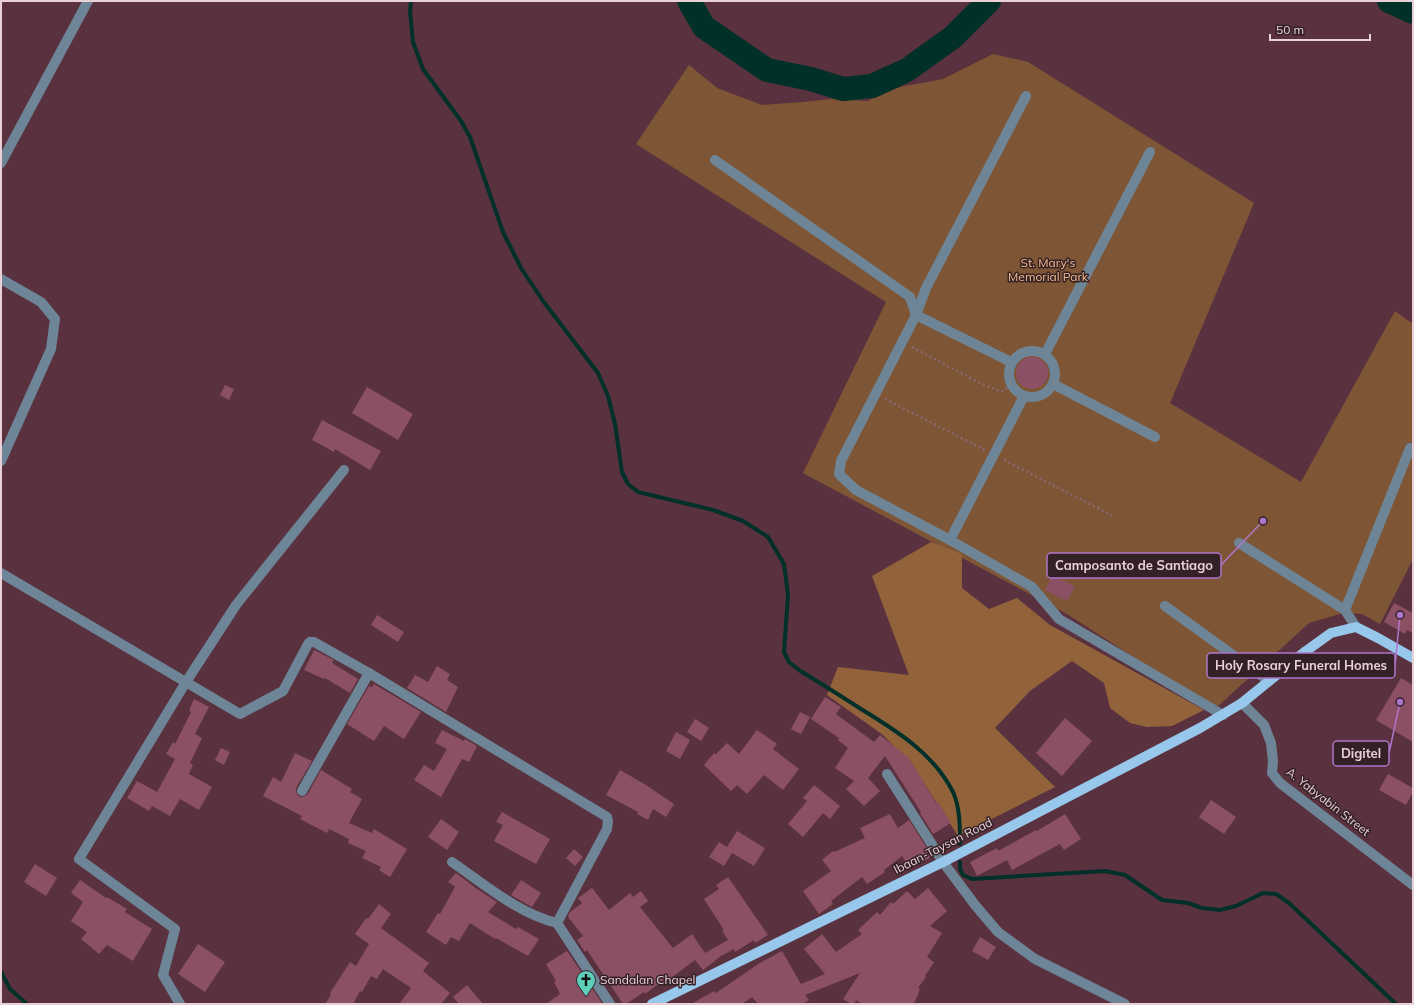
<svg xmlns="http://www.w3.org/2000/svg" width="1414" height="1005" viewBox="0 0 1414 1005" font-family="Mulish,sans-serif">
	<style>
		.green { fill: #7f5635 }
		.forest { fill: #92623a }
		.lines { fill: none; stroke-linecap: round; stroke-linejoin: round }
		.stream { stroke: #013029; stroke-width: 4 }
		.river { stroke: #013029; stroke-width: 24 }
		.building { fill: #8b5063 }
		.path { stroke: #8a6772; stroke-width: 2.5; stroke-dasharray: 2 3; stroke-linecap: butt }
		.minor { stroke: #6d8596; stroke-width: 10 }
		.major { stroke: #97c7ea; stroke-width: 10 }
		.labels { text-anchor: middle; stroke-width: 3; stroke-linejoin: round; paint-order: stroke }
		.park-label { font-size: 12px; fill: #f7bd8e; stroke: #332126 }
		.street-label { font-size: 12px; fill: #ead0d7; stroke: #332126 }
		.poi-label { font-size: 12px; fill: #ead0d7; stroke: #332126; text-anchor: start }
		.leader { fill: none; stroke: #ad76ca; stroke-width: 1.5 }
		.callout-dot { fill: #ad76ca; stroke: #332126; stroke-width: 1.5 }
		.callout { fill: #332126; stroke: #ad76ca; stroke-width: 1.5 }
		.callout-label { font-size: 13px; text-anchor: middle; font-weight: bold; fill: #ead0d7 }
	</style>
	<rect width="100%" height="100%" fill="#5a323f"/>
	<path class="green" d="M 993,54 L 1028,62 L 1254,203 L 1170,403 L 1301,482 L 1395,311 L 1413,324 L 1413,559 L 1380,624 L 1362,614 L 1343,613 L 1309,623 L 1216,708 L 1138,660 L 1067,614 L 803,473 L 886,302 L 636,144 L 689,65 L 717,88 L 762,105 L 803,102 L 832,99 L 867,101 L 900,87 L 943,79 Z"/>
	<path class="forest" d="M 931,542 L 962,554 L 962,588 L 989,609 L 1017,598 L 1050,625 L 1204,710 L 1172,726 L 1147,727 L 1130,723 L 1110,708 L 1104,683 L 1072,661 L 1030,691 L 995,728 L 1055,787 L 958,836 L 913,766 L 883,735 L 827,695 L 838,667 L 909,675 L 872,576 Z"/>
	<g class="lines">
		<g class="stream">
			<path d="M 411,1 L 410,11 L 413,42 L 423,69 L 461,121 L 470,137 L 503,232 L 521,268 L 543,301 L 598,373 L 608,396 L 615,424 L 622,472 L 628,484 L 638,492 L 713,510 L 743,521 L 768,537 L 784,564 L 788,595 L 784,652 L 789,662 L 799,670 C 820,683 841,696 861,709 C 897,731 934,754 953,792 C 960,807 960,827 960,844"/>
			<path d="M 960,862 L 960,869 L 963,875 L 972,879 L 1105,871 L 1125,875 L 1162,900 L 1188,903 L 1202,908 L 1220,910 L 1236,906 L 1263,893 L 1276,894 L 1289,903 L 1396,1004"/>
			<path d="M 1,972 L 10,989 L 27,1004"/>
		</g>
		<g class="river">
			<path d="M 689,1 L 704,27 L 767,70 L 811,79 L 843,89 L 872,86 L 907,70 L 953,37 L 989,1"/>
			<path d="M 1389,1 L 1413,12"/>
		</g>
	</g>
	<g class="building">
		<circle cx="1032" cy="373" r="16"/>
		<path d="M 225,385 L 234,389 L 229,400 L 220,395 Z"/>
		<path d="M 367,387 L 413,414 L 398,440 L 352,413 Z"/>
		<path d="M 322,420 L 381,451 L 370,470 L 335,449 L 334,452 L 312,440 Z"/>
		<path d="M 1052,575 L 1075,586 L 1067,601 L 1045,590 Z"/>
		<path d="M 1394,603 L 1413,613 L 1413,633 L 1407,630 L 1405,634 L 1384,622 Z"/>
		<path d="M 377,615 L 404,632 L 398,642 L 371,625 Z"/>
		<path d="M 314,650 L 334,660 L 332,663 L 358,679 L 350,693 L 325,678 L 324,679 L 304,670 Z"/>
		<path d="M 437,666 L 450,674 L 447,680 L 458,687 L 446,712 L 407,688 L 415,675 L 428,682 Z"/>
		<path d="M 1401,678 L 1413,685 L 1413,742 L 1376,720 Z"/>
		<path d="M 374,684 L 421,712 L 404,739 L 384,726 L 374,741 L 347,724 L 369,686 L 372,687 Z"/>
		<path d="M 825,697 L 841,707 L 836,714 L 874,742 L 880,735 L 909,758 L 936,803 L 938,802 L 951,823 L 933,834 L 920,813 L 921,812 L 885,756 L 868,778 L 880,791 L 864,806 L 846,789 L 854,781 L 835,768 L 848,748 L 838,740 L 839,738 L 811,719 Z"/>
		<path d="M 194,699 L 209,707 L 195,734 L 202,738 L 190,763 L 193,765 L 189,774 L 212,787 L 199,810 L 180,799 L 170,816 L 152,806 L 149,811 L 127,798 L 137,781 L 157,792 L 175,759 L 166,754 L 173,742 L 175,744 L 191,712 L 189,710 Z"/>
		<path d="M 800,712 L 810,717 L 801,734 L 791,729 Z"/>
		<path d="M 1065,718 L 1092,741 L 1062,776 L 1036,753 Z"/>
		<path d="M 695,719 L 709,728 L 701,741 L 687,732 Z"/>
		<path d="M 442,730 L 464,741 L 465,739 L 477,746 L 469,762 L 462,759 L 441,797 L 414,780 L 424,765 L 434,771 L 447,749 L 435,743 Z"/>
		<path d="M 757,730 L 777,744 L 773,749 L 799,769 L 783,790 L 764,775 L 747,794 L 737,785 L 731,791 L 704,765 L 714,753 L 716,754 L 727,743 L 739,754 Z"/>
		<path d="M 676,732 L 690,740 L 680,759 L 666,751 Z"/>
		<path d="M 221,748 L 230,752 L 224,765 L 215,760 Z"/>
		<path d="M 295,753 L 312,761 L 296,788 L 296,791 L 298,796 L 302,797 L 307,795 L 321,770 L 352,789 L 350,792 L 362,799 L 349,823 L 372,833 L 374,829 L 407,849 L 390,877 L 379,870 L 381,867 L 362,858 L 366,851 L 348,843 L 349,839 L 329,829 L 327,833 L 300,819 L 302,816 L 263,796 L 273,777 L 281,782 Z"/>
		<path d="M 620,770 L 646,785 L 674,804 L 666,817 L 653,809 L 648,820 L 637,814 L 638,812 L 606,795 Z"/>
		<path d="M 1388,774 L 1413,788 L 1413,792 L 1406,805 L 1379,790 Z"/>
		<path d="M 814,785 L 840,806 L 830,819 L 823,813 L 803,837 L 788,824 L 807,801 L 803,798 Z"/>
		<path d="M 1211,800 L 1236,817 L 1224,834 L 1199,817 Z"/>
		<path d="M 502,812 L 550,839 L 536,864 L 494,841 L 503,825 L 496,822 Z"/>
		<path d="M 890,814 L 898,828 L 909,820 L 932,856 L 922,863 L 919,858 L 908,865 L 902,856 L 884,870 L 885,872 L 867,884 L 862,877 L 831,901 L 833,904 L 819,914 L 803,891 L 831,871 L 822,860 L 833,851 L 834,852 L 865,838 L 860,828 Z"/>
		<path d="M 1065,814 L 1081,839 L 1064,850 L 1060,844 L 1012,870 L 1007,860 L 977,876 L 970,862 L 997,848 L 998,851 L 1036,830 L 1037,831 Z"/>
		<path d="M 441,819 L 459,832 L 447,850 L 428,837 Z"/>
		<path d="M 737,831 L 765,848 L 754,866 L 732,853 L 724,866 L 709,857 L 719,842 L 727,847 Z"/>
		<path d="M 574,849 L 583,857 L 575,866 L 566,858 Z"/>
		<path d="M 35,864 L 57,878 L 46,896 L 24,882 Z"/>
		<path d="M 456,873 L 477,889 L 497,902 L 488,912 L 516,929 L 518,927 L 539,939 L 528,956 L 496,938 L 495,939 L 470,923 L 459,941 L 451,937 L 446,945 L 426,932 L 438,913 L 440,914 L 455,887 L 448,882 Z"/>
		<path d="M 728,877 L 768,935 L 755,943 L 754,940 L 735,952 L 734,949 L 721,956 L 703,970 L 695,960 L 667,981 L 665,979 L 645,994 L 644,992 L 626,1004 L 623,1004 L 587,950 L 585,952 L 577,940 L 583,936 L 568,917 L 569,913 L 582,903 L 578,898 L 592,888 L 609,910 L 630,893 L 633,897 L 641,891 L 648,901 L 640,907 L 673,948 L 692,934 L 705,953 L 728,940 L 722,931 L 724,930 L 704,899 L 719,889 L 716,885 Z"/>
		<path d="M 80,880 L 106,898 L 107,897 L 127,909 L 125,912 L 152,929 L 133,961 L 107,945 L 99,954 L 81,939 L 87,932 L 71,921 L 83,902 L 71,893 Z"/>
		<path d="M 521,880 L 541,893 L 532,907 L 511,895 Z"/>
		<path d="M 928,888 L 947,911 L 930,926 L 942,933 L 927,957 L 934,962 L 925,976 L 926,977 L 918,988 L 920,989 L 914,1004 L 862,1004 L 856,1000 L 854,1004 L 851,1004 L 843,999 L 860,973 L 805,995 L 809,1000 L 803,1004 L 758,1004 L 752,997 L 742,1004 L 691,1004 L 714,991 L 716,993 L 758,964 L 782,951 L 801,984 L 825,974 L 804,949 L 822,934 L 836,952 L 862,934 L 858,930 L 877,912 L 880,915 L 891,902 L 893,904 L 907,891 L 915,899 Z"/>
		<path d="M 379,904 L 391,914 L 381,928 L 429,963 L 423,971 L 450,993 L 441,1004 L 399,1004 L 411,988 L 383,969 L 377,979 L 371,976 L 362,992 L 360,991 L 353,1004 L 325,1004 L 331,995 L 330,993 L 350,962 L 356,966 L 369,944 L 355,934 L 366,918 L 368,919 Z"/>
		<path d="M 980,937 L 996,947 L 988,960 L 972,951 Z"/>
		<path d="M 198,944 L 225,962 L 205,992 L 178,974 Z"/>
		<path d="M 567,951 L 600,1000 L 602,1004 L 546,1004 L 560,994 L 554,982 L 556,981 L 546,964 Z"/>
		<path d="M 467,985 L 483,1004 L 459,1004 L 453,997 Z"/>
	</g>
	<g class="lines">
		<g class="path">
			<path d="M 912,347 L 974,380 L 1001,392 L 1011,385"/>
			<path d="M 885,399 L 985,450"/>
			<path d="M 1004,460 L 1115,517"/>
		</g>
		<g class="minor">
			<path d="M 1026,96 L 926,288 L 916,315 L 841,461 L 839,474 L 856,490 L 950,540 L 1032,587 L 1059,619 L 1223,715"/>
			<path d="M 715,160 L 910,297 L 916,315 L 1011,362"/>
			<path d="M 1,163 L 88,1"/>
			<path d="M 1,279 L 41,302 L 55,319 L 51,349 L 1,461"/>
			<circle cx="1032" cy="374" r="23"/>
			<path d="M 1045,354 L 1150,152"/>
			<path d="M 1053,384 L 1155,437"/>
			<path d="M 950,540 L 1024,396"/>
			<path d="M 1239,543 L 1345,610"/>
			<path d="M 1,573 L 240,714 L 283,691 L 308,644 L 310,642 L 314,642 L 369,673 L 607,817 L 608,821 L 607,829 L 557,923 L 610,1004"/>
			<path d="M 1165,606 L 1269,681"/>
			<path d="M 1356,627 L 1345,610 L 1410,448"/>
			<path d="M 1242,703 L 1264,725 L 1271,743 L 1273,761 L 1272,773 L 1280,783 L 1413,885"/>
			<path d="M 887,774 L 943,862 L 975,905 L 998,932 L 1035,959 L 1125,1004"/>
			<path d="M 302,791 L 369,673"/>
			<path d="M 452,862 C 484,884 519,914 557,923"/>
			<path d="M 180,1004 L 163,975 L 175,929 L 79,859 L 186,682 L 236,605 L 344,470"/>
		</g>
		<path class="major" d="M 652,1004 L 943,862 L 1200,728 L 1242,703 L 1306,651 L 1331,633 L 1356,627 L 1378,638 L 1413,658"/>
	</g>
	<defs>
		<g id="church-pin" transform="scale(1)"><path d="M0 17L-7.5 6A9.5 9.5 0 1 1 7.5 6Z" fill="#5cceba" stroke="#332126"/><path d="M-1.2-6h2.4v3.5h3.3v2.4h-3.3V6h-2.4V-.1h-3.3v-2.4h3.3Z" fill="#111"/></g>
	</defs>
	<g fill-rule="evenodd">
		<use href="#church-pin" x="586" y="980"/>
	</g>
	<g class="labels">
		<g class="park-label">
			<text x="1048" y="267">St. Mary's<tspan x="1048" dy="14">Memorial Park</tspan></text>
		</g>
		<g class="street-label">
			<text transform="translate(1328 802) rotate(38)" y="4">A. Yabyabin Street</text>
			<text transform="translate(943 846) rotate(-27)" y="4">Ibaan-Taysan Road</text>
		</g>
		<g class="poi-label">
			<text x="600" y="984">Sandalan Chapel</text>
		</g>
	</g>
	<path class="leader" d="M1263 521L1221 565M1400 615L1395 666M1400 702L1389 753"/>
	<g class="callout-dot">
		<circle cx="1263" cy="521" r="4"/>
		<circle cx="1400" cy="615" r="4"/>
		<circle cx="1400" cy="702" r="4"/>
	</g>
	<g class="callout">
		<rect x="1047" y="553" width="174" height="25" rx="4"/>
		<rect x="1207" y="653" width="188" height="25" rx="4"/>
		<rect x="1333" y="741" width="56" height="25" rx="4"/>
	</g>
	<g class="callout-label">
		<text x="1134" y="570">Camposanto de Santiago</text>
		<text x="1301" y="670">Holy Rosary Funeral Homes</text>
		<text x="1361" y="758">Digitel</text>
	</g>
	<rect width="1414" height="1005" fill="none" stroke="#ead0d7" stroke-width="4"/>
	<path d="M1270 34v6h100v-6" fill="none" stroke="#ead0d7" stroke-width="2"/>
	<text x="1276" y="34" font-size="12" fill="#ead0d7" stroke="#332126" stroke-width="3" paint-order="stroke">50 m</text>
</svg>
